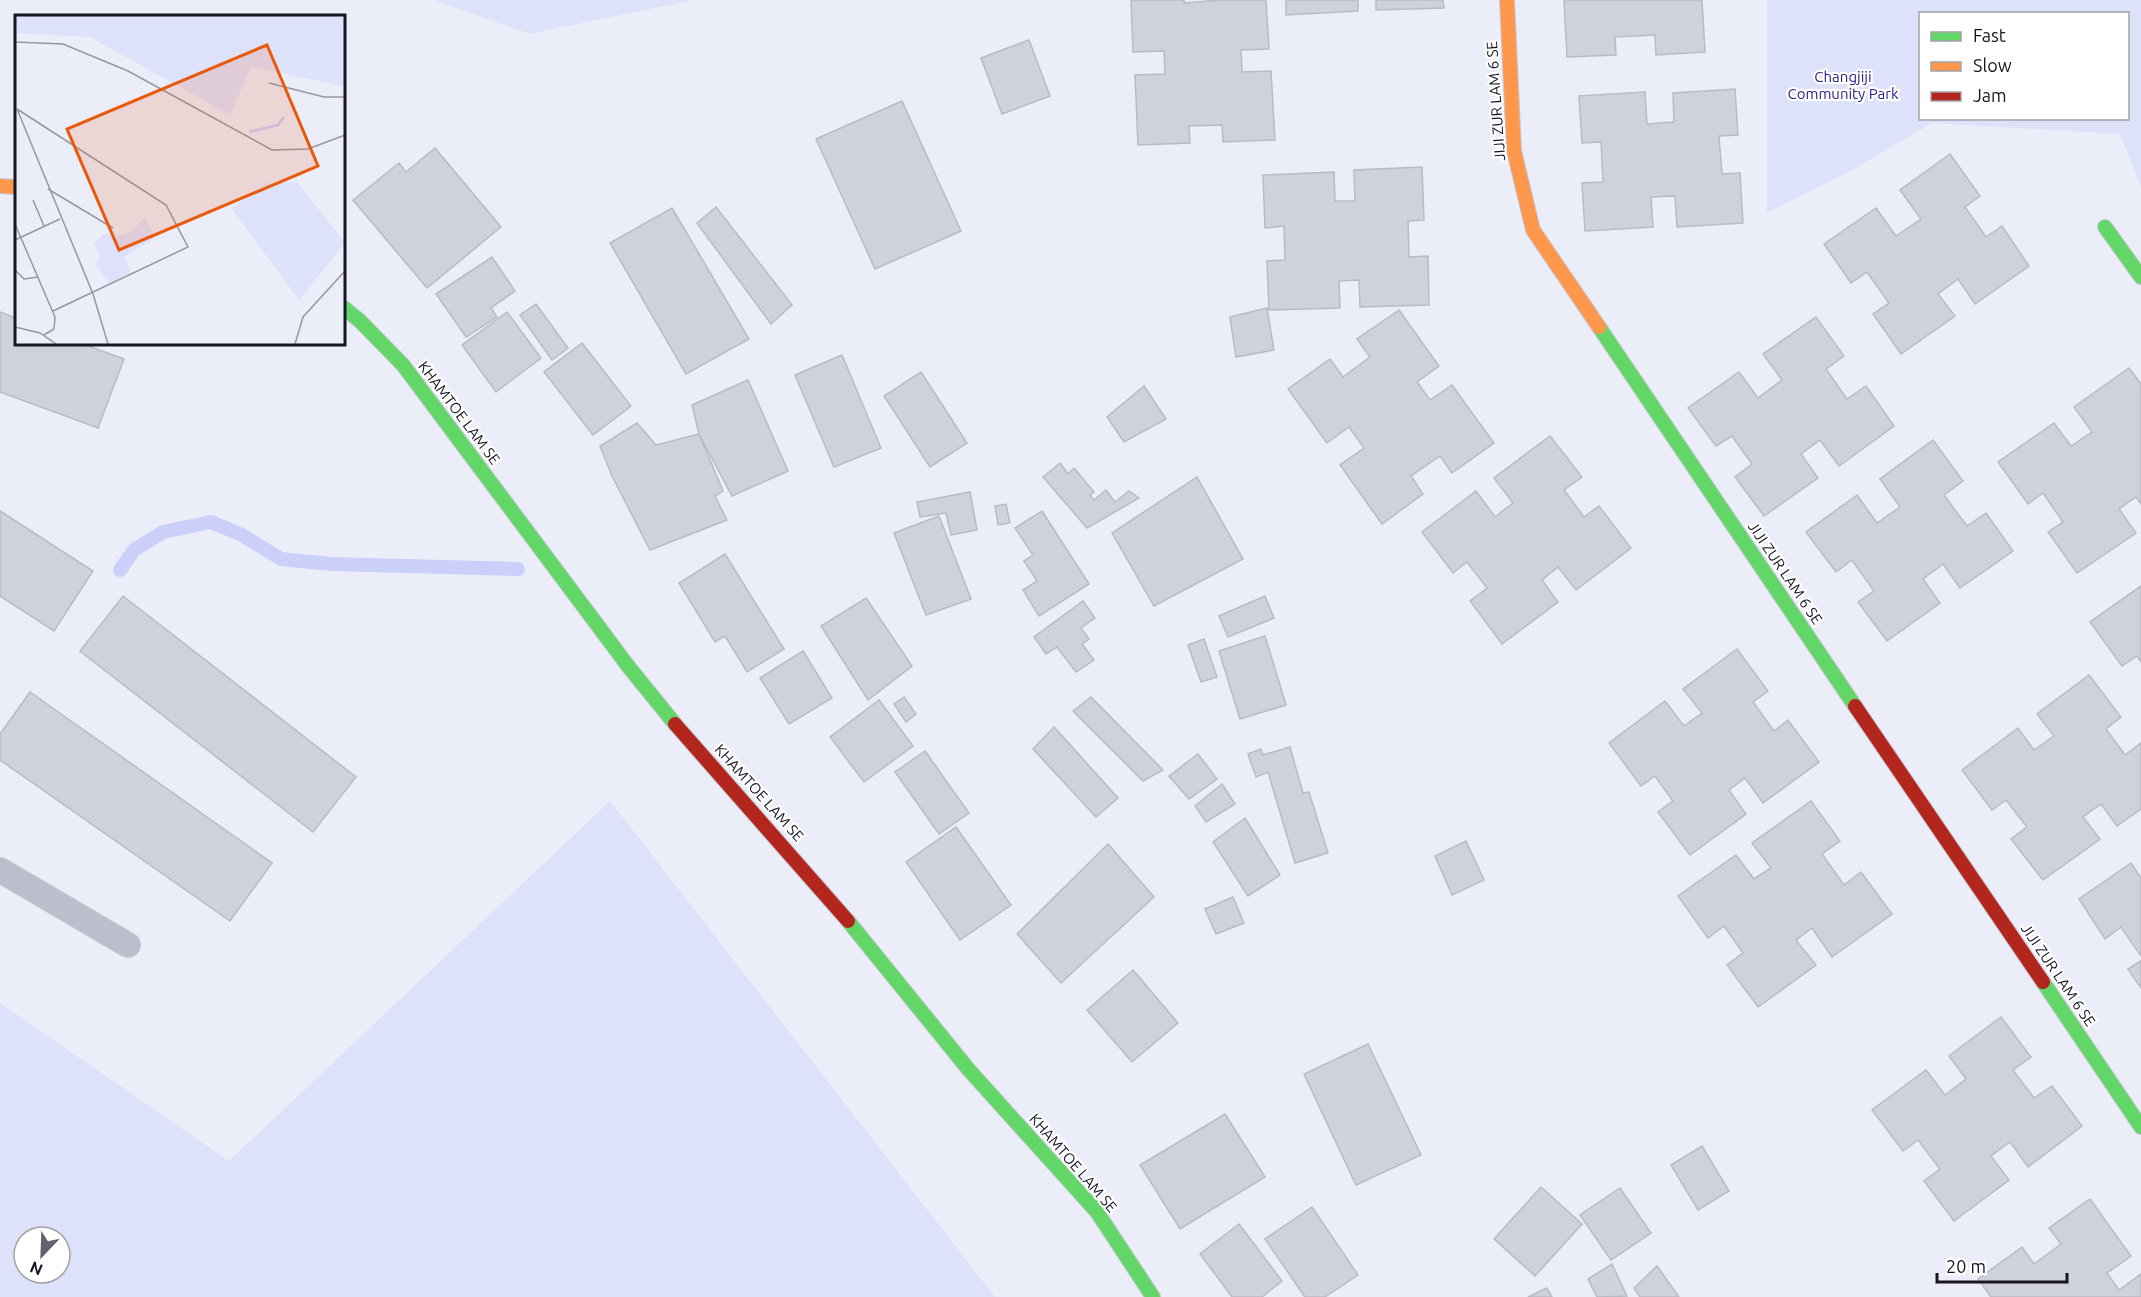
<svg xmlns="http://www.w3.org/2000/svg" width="2141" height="1297" viewBox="0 0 2141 1297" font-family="Ubuntu,sans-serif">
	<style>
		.green { fill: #dde1fa; fill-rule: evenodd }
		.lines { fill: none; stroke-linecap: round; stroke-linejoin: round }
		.stream { stroke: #cbd0fa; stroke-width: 14 }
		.building { fill: #d0d2db; stroke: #b9bbc4; stroke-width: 1.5 }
		.lane-casing { stroke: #c5c7d0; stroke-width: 26 }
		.fast-casing { stroke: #c5c7d0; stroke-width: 16 }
		.slow-casing { stroke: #c5c7d0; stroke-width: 16 }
		.jam-casing { stroke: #c5c7d0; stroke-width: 16 }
		.lane { stroke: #bdbecc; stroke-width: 24 }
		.fast { stroke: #63d668; stroke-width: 14 }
		.slow { stroke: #ff974d; stroke-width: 14 }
		.jam { stroke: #b3261e; stroke-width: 14 }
		.labels { text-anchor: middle; stroke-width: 4.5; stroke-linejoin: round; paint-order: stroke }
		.park-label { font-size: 15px; fill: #2c2185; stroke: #fff }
		.street-label { font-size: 15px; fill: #161720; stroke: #fff }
		.inset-river { fill: none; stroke: #cbd0fa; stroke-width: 3 }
		.inset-road { fill: none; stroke: #9697a2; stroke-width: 1.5 }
		.view { fill: #e8590c; fill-opacity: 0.15; stroke: #e8590c; stroke-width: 3 }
		.inset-edge { fill: none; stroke: #161720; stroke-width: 3 }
	</style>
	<rect width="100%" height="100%" fill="#ebedf8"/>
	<g class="green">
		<path d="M 434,0 L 692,0 L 530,34 Z"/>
		<path d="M 1767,0 L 2141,0 L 2141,187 L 2120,134 L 1932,123 L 1847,173 L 1767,213 ZM 1920,14 L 2128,14 L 2128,118 L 1920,118 Z"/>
		<path d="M 610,801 L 995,1297 L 0,1297 L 0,1003 L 229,1161 ZM 24,1237 L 60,1237 L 60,1273 L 24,1273 Z"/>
	</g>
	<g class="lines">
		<path class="stream" d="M 120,570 L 134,550 L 163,532 L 211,522 L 242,535 L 281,559 L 331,564 L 518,569"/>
	</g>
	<g class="building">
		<path d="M 1131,0 L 1184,0 L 1184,3 L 1220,0 L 1266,0 L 1269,49 L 1241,50 L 1242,72 L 1271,71 L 1275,140 L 1223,142 L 1222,125 L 1189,126 L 1190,143 L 1138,145 L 1135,75 L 1165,74 L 1164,51 L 1133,52 Z"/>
		<path d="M 1286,0 L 1358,0 L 1358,11 L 1286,15 Z"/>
		<path d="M 1376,0 L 1443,0 L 1444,8 L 1376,10 Z"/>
		<path d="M 1564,0 L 1702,0 L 1705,52 L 1656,55 L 1655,35 L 1615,37 L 1616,55 L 1567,57 Z"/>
		<path d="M 1029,40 L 1050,96 L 1002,114 L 981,58 Z"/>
		<path d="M 1735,89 L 1738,135 L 1719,136 L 1722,174 L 1740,173 L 1743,223 L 1677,227 L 1675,196 L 1651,197 L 1653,227 L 1585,231 L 1582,183 L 1603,182 L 1601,142 L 1582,143 L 1579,96 L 1645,92 L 1647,124 L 1674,122 L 1673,93 Z"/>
		<path d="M 902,101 L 961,231 L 875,269 L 816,139 Z"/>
		<path d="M 435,148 L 501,227 L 427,288 L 353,200 L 399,163 L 406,172 Z"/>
		<path d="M 1950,154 L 1980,196 L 1965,207 L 1986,237 L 2002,226 L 2029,266 L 1975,304 L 1958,279 L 1938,294 L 1955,316 L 1901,354 L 1873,314 L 1889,303 L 1867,272 L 1851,283 L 1824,244 L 1876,208 L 1896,236 L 1921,219 L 1900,190 Z"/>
		<path d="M 1422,167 L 1424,220 L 1408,221 L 1409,257 L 1428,256 L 1429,305 L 1360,307 L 1359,280 L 1339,281 L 1340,308 L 1269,310 L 1267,261 L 1285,260 L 1284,226 L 1265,228 L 1263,175 L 1334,172 L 1335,201 L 1355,201 L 1354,170 Z"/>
		<path d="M 716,207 L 792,305 L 771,324 L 697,223 Z"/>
		<path d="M 672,208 L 749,339 L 686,374 L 610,243 Z"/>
		<path d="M 492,257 L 515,291 L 491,308 L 497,317 L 466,337 L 436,294 Z"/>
		<path d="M 536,304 L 568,348 L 552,360 L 520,315 Z"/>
		<path d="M 1267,308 L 1274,350 L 1236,357 L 1230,317 Z"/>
		<path d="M 1399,310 L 1439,366 L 1417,382 L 1430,400 L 1452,385 L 1494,443 L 1452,473 L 1440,456 L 1411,476 L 1423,494 L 1382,524 L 1340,465 L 1364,448 L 1349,427 L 1327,443 L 1288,389 L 1330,359 L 1343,377 L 1370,357 L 1357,339 Z"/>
		<path d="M 0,312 L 16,318 L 16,344 L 83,344 L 124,359 L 98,428 L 0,392 Z"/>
		<path d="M 507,312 L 541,358 L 496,392 L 462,345 Z"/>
		<path d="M 1816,317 L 1844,356 L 1826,369 L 1847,399 L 1866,386 L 1894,426 L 1839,466 L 1820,440 L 1801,454 L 1818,478 L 1764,516 L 1735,477 L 1752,464 L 1732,436 L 1716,446 L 1688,408 L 1739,372 L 1758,398 L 1782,380 L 1763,354 Z"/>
		<path d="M 582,343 L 631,406 L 593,435 L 544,372 Z"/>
		<path d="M 842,355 L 881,448 L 834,467 L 795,375 Z"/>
		<path d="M 2129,368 L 2141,384 L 2141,504 L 2136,497 L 2119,509 L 2136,533 L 2077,573 L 2048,532 L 2063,522 L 2043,493 L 2028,504 L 1998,462 L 2054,423 L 2071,446 L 2092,432 L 2074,407 Z"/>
		<path d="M 921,372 L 967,443 L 930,467 L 884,396 Z"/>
		<path d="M 748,380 L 788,471 L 732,496 L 699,434 L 692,405 Z"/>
		<path d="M 1144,386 L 1166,419 L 1124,442 L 1107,417 Z"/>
		<path d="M 637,423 L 656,445 L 699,434 L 723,491 L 715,496 L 727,520 L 650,550 L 612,476 L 600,446 Z"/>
		<path d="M 1550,436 L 1582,477 L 1564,490 L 1584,517 L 1599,506 L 1631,548 L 1576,590 L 1558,567 L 1542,580 L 1558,602 L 1502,644 L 1470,601 L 1487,588 L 1467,562 L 1453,573 L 1422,532 L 1476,491 L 1495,517 L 1513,503 L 1494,478 Z"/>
		<path d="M 1933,440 L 1963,481 L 1944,495 L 1967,526 L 1986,513 L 2013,551 L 1960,588 L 1943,564 L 1923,579 L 1940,603 L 1887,641 L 1858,602 L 1874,591 L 1852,560 L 1836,572 L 1806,532 L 1857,495 L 1877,523 L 1900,507 L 1880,479 Z"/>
		<path d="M 1060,463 L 1068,474 L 1074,468 L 1094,492 L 1090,495 L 1094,500 L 1106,490 L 1115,502 L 1129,491 L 1139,498 L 1087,528 L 1043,477 Z"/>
		<path d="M 1197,477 L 1243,559 L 1154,606 L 1112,533 Z"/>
		<path d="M 970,492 L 977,530 L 951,535 L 946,513 L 920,517 L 917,502 Z"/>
		<path d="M 1006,504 L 1010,523 L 998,525 L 995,506 Z"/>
		<path d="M 0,511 L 93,571 L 54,631 L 0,596 Z"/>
		<path d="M 1042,511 L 1089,584 L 1039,616 L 1023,590 L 1037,581 L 1024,561 L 1033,555 L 1015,528 Z"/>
		<path d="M 939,516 L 971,599 L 926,615 L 894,533 Z"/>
		<path d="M 725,554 L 784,649 L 747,672 L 725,636 L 715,642 L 679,583 Z"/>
		<path d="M 2141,586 L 2141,662 L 2137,656 L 2122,666 L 2090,622 Z"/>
		<path d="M 123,596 L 356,777 L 313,832 L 80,651 Z"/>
		<path d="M 1265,596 L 1274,618 L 1228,637 L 1219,616 Z"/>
		<path d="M 866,598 L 912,666 L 868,700 L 821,626 Z"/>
		<path d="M 1083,601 L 1095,618 L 1081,628 L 1089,639 L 1082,644 L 1094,660 L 1076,672 L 1057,647 L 1046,654 L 1034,637 Z"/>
		<path d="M 1265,636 L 1286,705 L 1240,719 L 1219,651 Z"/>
		<path d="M 1204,639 L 1217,677 L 1201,682 L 1188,645 Z"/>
		<path d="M 1737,649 L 1768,691 L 1753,702 L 1774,731 L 1788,720 L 1819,762 L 1763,803 L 1745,778 L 1729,790 L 1746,814 L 1690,855 L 1658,812 L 1673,801 L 1655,776 L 1641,786 L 1609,743 L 1665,701 L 1684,726 L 1702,713 L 1683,689 Z"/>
		<path d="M 803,651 L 832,698 L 789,724 L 760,678 Z"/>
		<path d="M 2089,675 L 2121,717 L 2106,729 L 2125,755 L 2141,743 L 2141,809 L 2117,826 L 2101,804 L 2083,817 L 2100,839 L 2043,880 L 2011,839 L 2027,827 L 2006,800 L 1992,810 L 1962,770 L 2018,728 L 2034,750 L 2054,736 L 2037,714 Z"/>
		<path d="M 30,692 L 272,863 L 230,921 L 0,760 L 0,734 Z"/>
		<path d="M 904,697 L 916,714 L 906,722 L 894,704 Z"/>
		<path d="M 1091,697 L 1163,770 L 1143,781 L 1073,711 Z"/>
		<path d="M 879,700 L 913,746 L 864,782 L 830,737 Z"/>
		<path d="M 1054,727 L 1118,798 L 1096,817 L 1033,749 Z"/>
		<path d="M 1290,747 L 1303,793 L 1309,792 L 1328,853 L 1295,863 L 1268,772 L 1256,777 L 1248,754 L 1261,749 L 1263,755 Z"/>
		<path d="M 925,751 L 969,813 L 939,834 L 895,772 Z"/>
		<path d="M 1198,754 L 1217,779 L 1189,799 L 1169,776 Z"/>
		<path d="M 1222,784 L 1235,804 L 1206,822 L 1195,806 Z"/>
		<path d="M 1811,801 L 1840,841 L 1822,854 L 1844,885 L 1861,872 L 1892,914 L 1832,957 L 1812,928 L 1796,940 L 1816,965 L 1758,1007 L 1727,965 L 1743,953 L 1724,926 L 1708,938 L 1678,896 L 1736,855 L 1754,879 L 1771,868 L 1752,843 Z"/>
		<path d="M 1245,818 L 1280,875 L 1248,896 L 1213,842 Z"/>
		<path d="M 956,827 L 1011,905 L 960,940 L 906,862 Z"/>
		<path d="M 1466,841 L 1484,880 L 1452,895 L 1435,856 Z"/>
		<path d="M 1108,844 L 1154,897 L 1061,983 L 1017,934 Z"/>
		<path d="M 2131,863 L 2141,878 L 2141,956 L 2121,927 L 2105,939 L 2079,899 Z"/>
		<path d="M 1233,897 L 1244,923 L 1216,934 L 1205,909 Z"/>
		<path d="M 2141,961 L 2141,988 L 2128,969 Z"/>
		<path d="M 1133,970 L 1178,1023 L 1132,1062 L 1087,1010 Z"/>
		<path d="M 2001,1017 L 2031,1057 L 2013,1070 L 2034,1098 L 2052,1086 L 2082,1126 L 2028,1167 L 2010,1142 L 1991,1156 L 2009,1180 L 1954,1221 L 1924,1181 L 1940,1169 L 1918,1140 L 1903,1151 L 1872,1110 L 1926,1070 L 1945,1095 L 1966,1079 L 1949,1056 Z"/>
		<path d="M 1368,1044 L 1421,1155 L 1356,1185 L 1304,1074 Z"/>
		<path d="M 1225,1114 L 1265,1177 L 1180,1229 L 1140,1165 Z"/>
		<path d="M 1702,1146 L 1729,1191 L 1698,1210 L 1671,1165 Z"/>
		<path d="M 1541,1187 L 1582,1224 L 1535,1276 L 1494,1239 Z"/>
		<path d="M 1620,1188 L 1651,1233 L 1611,1260 L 1580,1215 Z"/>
		<path d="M 2090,1199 L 2131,1256 L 2107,1273 L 2119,1290 L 2141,1274 L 2141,1297 L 1991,1297 L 1978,1279 L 2022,1247 L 2034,1264 L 2061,1244 L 2049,1228 Z"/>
		<path d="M 1312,1207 L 1358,1275 L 1325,1297 L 1305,1297 L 1265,1239 Z"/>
		<path d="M 1239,1224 L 1282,1281 L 1262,1297 L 1232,1297 L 1200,1254 Z"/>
		<path d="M 1612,1264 L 1627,1296 L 1597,1297 L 1588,1279 Z"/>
		<path d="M 1657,1266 L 1679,1297 L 1640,1297 L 1634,1288 Z"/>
		<path d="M 1547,1288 L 1552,1297 L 1528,1297 Z"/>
	</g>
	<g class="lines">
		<g class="lane-casing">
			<path id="lane" d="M 0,870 L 128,945"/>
		</g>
		<g class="fast-casing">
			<g id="fast">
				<path d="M 2105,227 L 2141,277"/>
				<path d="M 344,308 L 360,321 L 403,365 L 628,666 L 675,724"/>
				<path d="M 1599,327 L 1855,706"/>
				<path d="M 848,921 L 969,1070 L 1097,1212 L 1153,1297"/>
				<path d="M 2043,982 L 2141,1127"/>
			</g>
		</g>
		<g class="slow-casing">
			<g id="slow">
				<path d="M 1507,0 L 1514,151 L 1533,230 L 1599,327"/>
				<path d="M 0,186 L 16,187"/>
			</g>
		</g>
		<g class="jam-casing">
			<g id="jam">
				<path d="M 1855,706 L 2043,982"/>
				<path d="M 675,724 L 848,921"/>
			</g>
		</g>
		<use href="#lane" class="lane"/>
		<use href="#fast" class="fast"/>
		<use href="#slow" class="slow"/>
		<use href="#jam" class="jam"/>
	</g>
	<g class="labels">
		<g class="park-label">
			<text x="1843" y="82">Changjiji<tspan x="1843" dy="17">Community Park</tspan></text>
		</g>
		<g class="street-label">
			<text transform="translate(1496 101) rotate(-94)" y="5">JIJI ZUR LAM 6 SE</text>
			<text transform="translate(459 413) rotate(53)" y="5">KHAMTOE LAM SE</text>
			<text transform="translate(1785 573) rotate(56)" y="5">JIJI ZUR LAM 6 SE</text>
			<text transform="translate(759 793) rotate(48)" y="5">KHAMTOE LAM SE</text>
			<text transform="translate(2058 975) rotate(56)" y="5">JIJI ZUR LAM 6 SE</text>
			<text transform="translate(1073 1163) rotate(49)" y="5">KHAMTOE LAM SE</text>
		</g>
	</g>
	<g transform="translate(15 15)">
		<rect width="330" height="330" fill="#ebedf8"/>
		<path d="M 0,1 L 330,1 L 330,71 L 236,52 L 215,100 L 75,22 L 0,18 ZM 282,167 L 330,228 L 284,285 L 216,193 L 252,168 ZM 130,201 L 140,223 L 109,242 L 116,257 L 94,269 L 81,249 L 85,241 L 79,229 L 87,220 L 96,218 L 100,222 L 118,216 Z" fill="#dde1fa"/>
		<path class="inset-river" d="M 234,117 L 263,110 L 269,102"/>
		<path class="inset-road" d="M 0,27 L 48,29 L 113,56 L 257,135 L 293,134 L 330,120M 254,68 L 309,82 L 330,82M 2,94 L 151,190 L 173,232 L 38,296M 2,94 L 78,279 L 93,329M 33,174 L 98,213M 18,185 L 29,211M 0,209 L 40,302 L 39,314 L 29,320M 0,225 L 45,204M 0,255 L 9,264 L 23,262M 0,312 L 25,318 L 41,329M 280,329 L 288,302 L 330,256"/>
		<path class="view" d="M 252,30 L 303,151 L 104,235 L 52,114 Z"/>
		<rect width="330" height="330" class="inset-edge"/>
	</g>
	<rect x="1919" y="12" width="210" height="108" fill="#ffffff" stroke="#a2a2a6" stroke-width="1.5"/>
	<rect x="1931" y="32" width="30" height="9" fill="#63d668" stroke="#a2a2a6" stroke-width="1.5"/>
	<text x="1973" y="42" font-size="18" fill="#161720">Fast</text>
	<rect x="1931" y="62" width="30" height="9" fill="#ff974d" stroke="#a2a2a6" stroke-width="1.5"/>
	<text x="1973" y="72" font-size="18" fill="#161720">Slow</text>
	<rect x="1931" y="92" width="30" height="9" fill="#b3261e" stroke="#a2a2a6" stroke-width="1.5"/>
	<text x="1973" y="102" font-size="18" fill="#161720">Jam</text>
	<g transform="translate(42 1255) rotate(203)"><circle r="28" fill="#ffffff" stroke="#a2a2a6" stroke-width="1.5"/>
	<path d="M0-4.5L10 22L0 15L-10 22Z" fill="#61626c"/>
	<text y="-9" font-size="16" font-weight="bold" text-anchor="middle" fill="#161720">N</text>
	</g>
	<path d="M1937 1273v9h130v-9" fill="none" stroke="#161720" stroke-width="3"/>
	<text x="1946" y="1273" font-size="18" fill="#161720" stroke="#ffffff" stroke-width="4.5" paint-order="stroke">20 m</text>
</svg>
